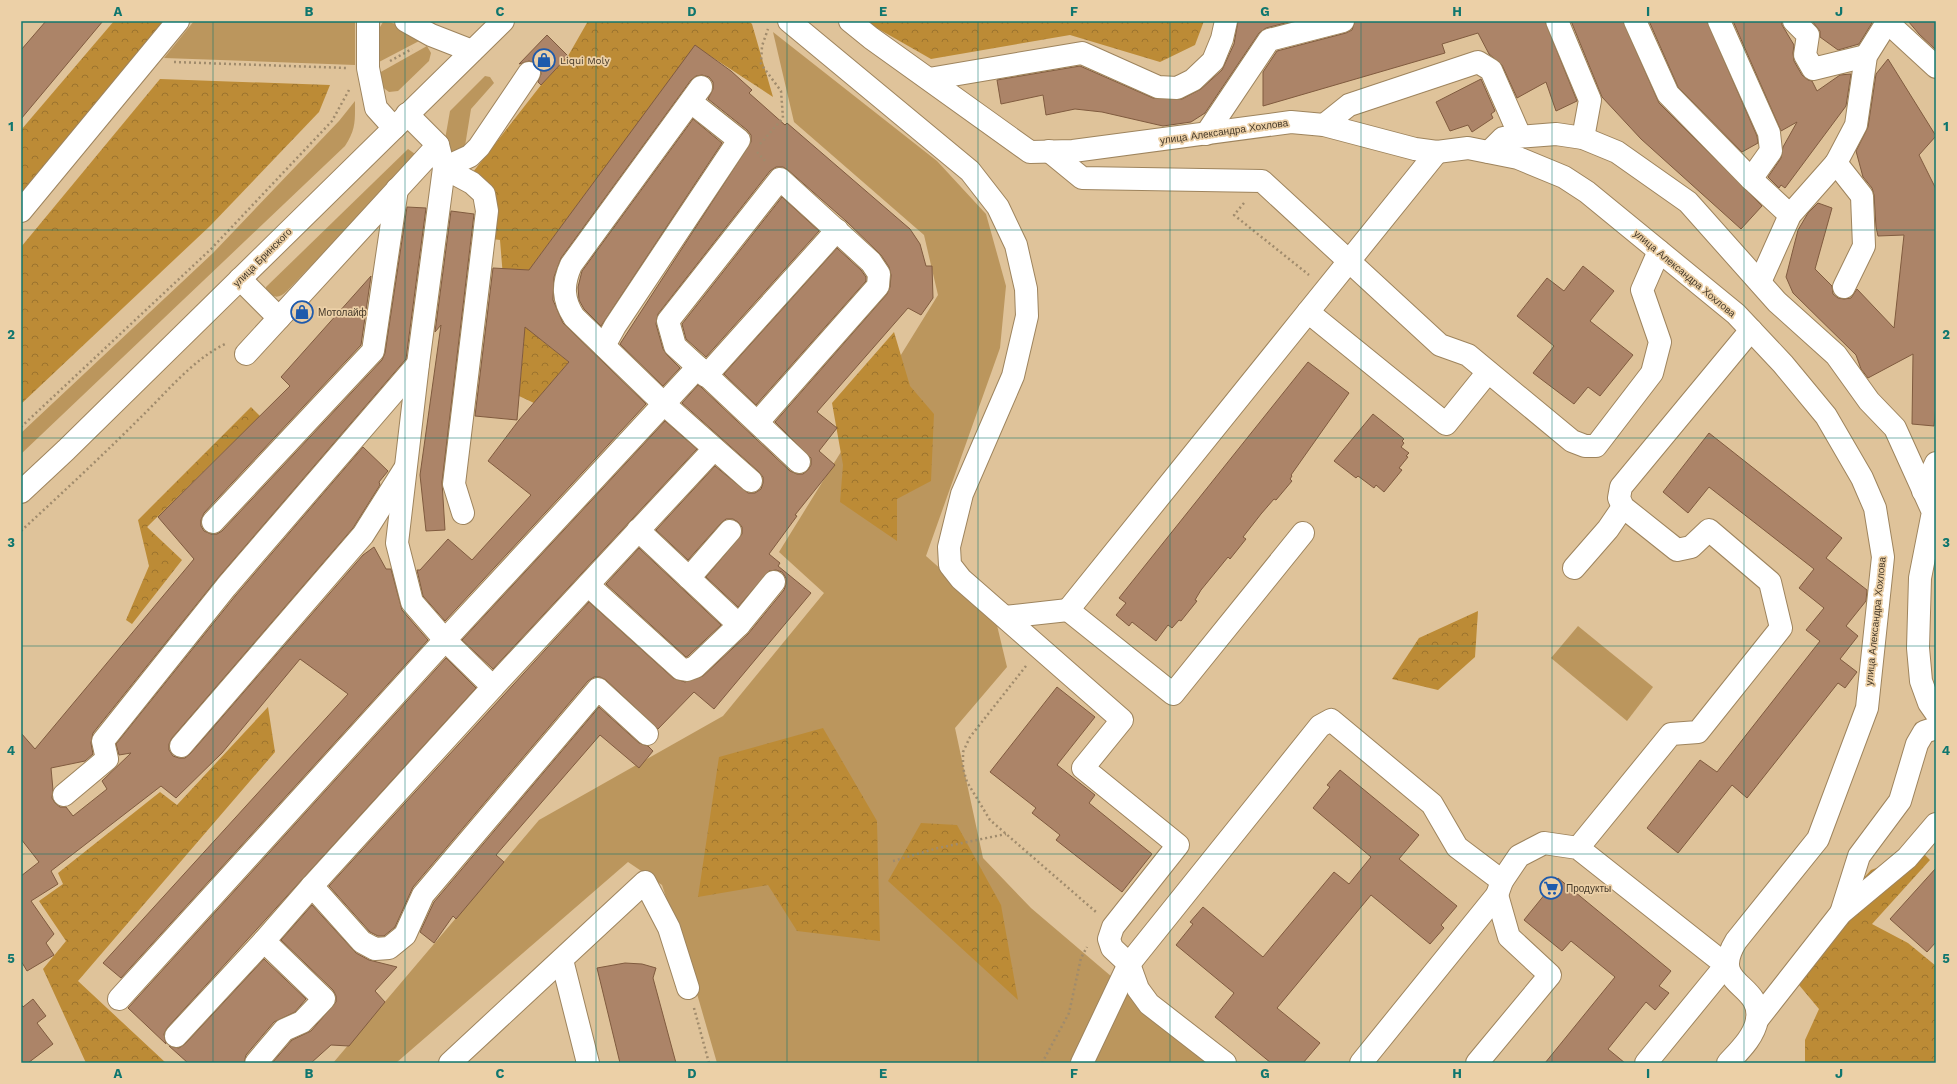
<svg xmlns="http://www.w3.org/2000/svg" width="1957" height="1084" viewBox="0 0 1957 1084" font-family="'Work Sans',sans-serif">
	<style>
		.grass { fill: #bb965d }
		.forest { fill: url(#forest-crowns) }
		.building { fill: #ac8468; stroke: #805b3f }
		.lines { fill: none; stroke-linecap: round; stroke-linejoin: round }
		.minor-casing { stroke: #9e845d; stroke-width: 24 }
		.major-casing { stroke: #9e845d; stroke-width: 24 }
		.path { stroke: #a08b6c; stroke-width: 2.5; stroke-dasharray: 2 3; stroke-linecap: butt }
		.minor { stroke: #fff; stroke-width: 22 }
		.major { stroke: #fff; stroke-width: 22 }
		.grid { fill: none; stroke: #0f766e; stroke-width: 1; stroke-opacity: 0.55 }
		.labels { text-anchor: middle; stroke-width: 3.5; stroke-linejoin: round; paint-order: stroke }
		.poi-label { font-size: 10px; fill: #453929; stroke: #ecd0a7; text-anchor: start }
		.street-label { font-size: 10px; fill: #453929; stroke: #ecd0a7 }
		.neatline { fill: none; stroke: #0f766e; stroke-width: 1.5 }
		.grid-label { font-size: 13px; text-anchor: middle; font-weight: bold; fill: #0f766e }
	</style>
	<defs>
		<pattern id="forest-crowns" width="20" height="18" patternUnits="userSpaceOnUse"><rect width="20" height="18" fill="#bc8b36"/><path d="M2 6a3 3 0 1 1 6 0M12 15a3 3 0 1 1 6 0" fill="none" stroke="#9b732e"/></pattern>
	</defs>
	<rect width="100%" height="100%" fill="#dfc39a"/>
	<g class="grass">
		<path d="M 194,21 L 355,21 L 355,65 L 164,58 Z"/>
		<path d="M 383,22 C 398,21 409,32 421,40 L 379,62 L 380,27 Z"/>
		<path d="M 773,32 L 937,161 L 986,214 L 1006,286 L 1000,348 L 926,556 L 995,617 L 1007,667 L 955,728 L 983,858 L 1031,908 L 1213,1063 L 717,1063 L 693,980 L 662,885 L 628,862 L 396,1063 L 333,1063 L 539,820 L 723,716 L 824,593 L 779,552 L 938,295 L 924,235 L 794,122 Z"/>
		<path d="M 427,46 L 431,53 L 429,61 L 398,91 L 389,92 L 381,86 L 379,73 Z"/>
		<path d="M 485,76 L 490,77 L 494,83 L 471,109 L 465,146 L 459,153 L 448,152 L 444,145 L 450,111 Z"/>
		<path d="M 355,101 C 355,121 356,129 345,146 L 21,454 L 21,433 L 213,253 L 339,121 Z"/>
		<path d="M 408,149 L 415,154 L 413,159 L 287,291 C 279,298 275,299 266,291 L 266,287 Z"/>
		<path d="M 1578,626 L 1653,687 L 1627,721 L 1551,658 Z"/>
	</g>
	<g class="forest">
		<path d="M 114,21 L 183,21 L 21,221 L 21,130 Z"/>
		<path d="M 588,21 L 749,21 L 752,24 L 773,97 L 695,46 L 532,266 L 529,290 L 540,339 L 569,362 L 534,403 L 519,396 L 524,341 L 508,339 L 500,240 L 492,239 L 473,172 L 541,85 L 568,56 Z"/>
		<path d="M 869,21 L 1204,21 L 1195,45 L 1160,62 L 1070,35 L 931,59 L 875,27 Z"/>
		<path d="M 160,79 L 330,85 L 319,112 L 210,226 L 21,404 L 21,247 Z"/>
		<path d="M 894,332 L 910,386 L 934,414 L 931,481 L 897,499 L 897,541 L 840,502 L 843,465 L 832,403 Z"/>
		<path d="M 251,407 L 260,416 L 147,527 L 182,560 L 132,624 L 126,620 L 149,566 L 138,520 Z"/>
		<path d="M 1478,611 L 1475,657 L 1438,690 L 1392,679 L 1419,638 Z"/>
		<path d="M 268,707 L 275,752 L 78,981 L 166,1063 L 86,1063 L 43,969 L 66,941 L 39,901 L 63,884 L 58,873 L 160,792 L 177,805 Z"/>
		<path d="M 823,728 L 877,821 L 880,941 L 797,931 L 768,885 L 698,897 L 719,757 Z"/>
		<path d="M 921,823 L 957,825 L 1001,905 L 1018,1000 L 888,881 Z"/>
		<path d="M 1921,851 L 1930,860 L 1872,924 L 1908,943 L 1936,966 L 1936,1063 L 1805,1063 L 1805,1040 L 1819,1009 L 1799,985 L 1816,931 L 1871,870 Z"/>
	</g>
	<g class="building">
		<path d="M 46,21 L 103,21 L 21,119 L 21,50 Z"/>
		<path d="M 1238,21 L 1293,21 L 1266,28 L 1259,33 L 1205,113 L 1191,122 L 1163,126 L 1102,112 L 1075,109 L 1046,115 L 1043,95 L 1001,104 L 997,80 L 1080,66 L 1153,98 L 1182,99 L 1201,89 L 1222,70 L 1234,44 Z"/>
		<path d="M 1355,21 L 1545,21 L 1577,101 L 1556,111 L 1546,82 L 1517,98 L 1502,65 L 1489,54 L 1478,33 L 1442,44 L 1445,53 L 1263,106 L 1263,72 L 1277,51 L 1346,33 L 1352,30 Z"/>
		<path d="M 1571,21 L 1623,21 L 1659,103 L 1762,206 L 1741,229 L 1641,139 L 1602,97 Z"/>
		<path d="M 1649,21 L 1707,21 L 1757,136 L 1758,143 L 1742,152 L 1678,87 Z"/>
		<path d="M 1733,21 L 1782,21 L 1782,25 L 1794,45 L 1793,53 L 1794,61 L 1802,75 L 1808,80 L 1812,81 L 1817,91 L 1840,75 L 1851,74 L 1846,106 L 1785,188 L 1781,185 L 1779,188 L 1768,177 L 1781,158 L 1783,147 L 1797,122 L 1781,131 Z"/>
		<path d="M 1812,21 L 1870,21 L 1872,23 L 1859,44 L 1838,50 L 1820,37 L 1820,31 Z"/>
		<path d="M 1908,21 L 1936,21 L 1936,50 L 1919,34 Z"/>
		<path d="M 547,35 L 568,56 L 541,85 L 538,82 L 541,74 L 540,68 L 536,63 L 529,61 L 519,64 Z"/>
		<path d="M 695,45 L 731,71 L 752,90 L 749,93 L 785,125 L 787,123 L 910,229 L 920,244 L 926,266 L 932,266 L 933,298 L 921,315 L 908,308 L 817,412 L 837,428 L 819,451 L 835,465 L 795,515 L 797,516 L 769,554 L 780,563 L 778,566 L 811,593 L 714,709 L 694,692 L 658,729 L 606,680 L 600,677 L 594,677 L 588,681 L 413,887 L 395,927 L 384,936 L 378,936 L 370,932 L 329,886 L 589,602 L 673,678 L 685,682 L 703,676 L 748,634 L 784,590 L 786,584 L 786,578 L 782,572 L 776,570 L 769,571 L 738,607 L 706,577 L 742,534 L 742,527 L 738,522 L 733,519 L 726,519 L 721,523 L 688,560 L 656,530 L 715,466 L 748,493 L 755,493 L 761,489 L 763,483 L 763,477 L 759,472 L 682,403 L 698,385 L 701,387 L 790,471 L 797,474 L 803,474 L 808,470 L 811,465 L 811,458 L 775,422 L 887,294 L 890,287 L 891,275 L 889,267 L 881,255 L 846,221 L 788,170 L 783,167 L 776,167 L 770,171 L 658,314 L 656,324 L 663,349 L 667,355 L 680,368 L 663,386 L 620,344 L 751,142 L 751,135 L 747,130 L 708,99 L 713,89 L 713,82 L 709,77 L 702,75 L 696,76 L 691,80 L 561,258 L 554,277 L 553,300 L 563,323 L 646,404 L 445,621 L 423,596 L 417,570 L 420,570 L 448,539 L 472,560 L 531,495 L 488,461 L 519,420 L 569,362 L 525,327 L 517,420 L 475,416 L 493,268 L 529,270 Z"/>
		<path d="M 1888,59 L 1936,136 L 1919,155 L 1936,189 L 1936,405 L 1934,426 L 1912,424 L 1913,354 L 1868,378 L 1861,369 L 1856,355 L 1793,293 L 1786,277 L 1798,230 L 1808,213 L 1818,203 L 1832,208 L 1815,269 L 1832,286 L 1833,294 L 1838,298 L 1844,299 L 1851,298 L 1857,289 L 1894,328 L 1904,235 L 1878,236 L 1876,227 L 1874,195 L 1872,188 L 1863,177 L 1856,151 L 1868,127 L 1876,74 Z"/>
		<path d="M 1481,79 L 1495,111 L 1491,114 L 1493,118 L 1472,132 L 1468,125 L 1450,131 L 1436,102 Z"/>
		<path d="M 693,119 L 722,143 L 601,326 L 584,309 L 579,300 L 578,287 L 582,271 Z"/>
		<path d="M 782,197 L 819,231 L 706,357 L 686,339 L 682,324 Z"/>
		<path d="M 407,207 L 426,208 L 406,359 L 217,579 L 93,733 L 91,743 L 93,754 L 85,761 L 51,768 L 53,790 L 52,798 L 55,803 L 60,807 L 66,807 L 73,816 L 107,789 L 102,781 L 131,753 L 119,755 L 116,744 L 236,595 L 363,447 L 388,471 L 379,482 L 380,485 L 353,528 L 172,738 L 169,744 L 169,750 L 173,756 L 179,758 L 185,758 L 190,754 L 363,555 L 374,547 L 386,569 L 391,569 L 402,610 L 428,640 L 121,978 L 103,963 L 348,694 L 300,659 L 222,753 L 176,798 L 161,786 L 51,871 L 58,884 L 31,901 L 54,934 L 46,943 L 54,955 L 27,971 L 21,961 L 21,876 L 39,862 L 21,839 L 21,733 L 35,749 L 194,559 L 158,517 L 290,386 L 281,377 L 371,276 L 361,345 L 204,513 L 201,520 L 201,526 L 204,531 L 211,534 L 217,534 L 222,531 L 382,360 L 385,353 Z"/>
		<path d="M 451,211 L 474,214 L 442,482 L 445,530 L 426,531 L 420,475 L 441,325 L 435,332 Z"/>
		<path d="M 837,248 L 861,270 L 866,277 L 866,281 L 756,405 L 724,374 Z"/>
		<path d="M 1583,266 L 1614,291 L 1590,321 L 1633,355 L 1600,396 L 1588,387 L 1574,404 L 1533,373 L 1554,346 L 1517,316 L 1547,278 L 1564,291 Z"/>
		<path d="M 1308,362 L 1349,393 L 1291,475 L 1292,476 L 1290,479 L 1292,481 L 1276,500 L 1274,499 L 1261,514 L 1243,537 L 1246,539 L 1230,559 L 1228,557 L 1201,590 L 1195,600 L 1197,601 L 1181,621 L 1179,620 L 1172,628 L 1168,625 L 1156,641 L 1132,622 L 1129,626 L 1116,615 L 1126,603 L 1119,598 Z"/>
		<path d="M 1373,414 L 1404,439 L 1402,441 L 1404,443 L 1401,447 L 1409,453 L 1406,456 L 1408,457 L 1399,468 L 1402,470 L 1384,492 L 1376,485 L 1374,488 L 1358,476 L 1356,478 L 1334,461 Z"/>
		<path d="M 665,421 L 697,449 L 493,669 L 462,640 Z"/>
		<path d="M 1709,433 L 1842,538 L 1826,558 L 1867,590 L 1866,601 L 1846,626 L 1858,636 L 1840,659 L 1857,672 L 1845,688 L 1838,683 L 1747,798 L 1732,785 L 1678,853 L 1647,828 L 1700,760 L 1717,772 L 1820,641 L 1806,630 L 1824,608 L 1799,588 L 1814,569 L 1709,487 L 1688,513 L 1663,492 Z"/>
		<path d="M 639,548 L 721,625 L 688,656 L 686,657 L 606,584 Z"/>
		<path d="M 446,658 L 476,688 L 167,1028 L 164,1034 L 166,1044 L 128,1008 Z"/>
		<path d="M 1057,687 L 1095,717 L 1057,765 L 1095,795 L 1089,803 L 1152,854 L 1122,892 L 1056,840 L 1060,835 L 1032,813 L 1036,808 L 990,772 Z"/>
		<path d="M 599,707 L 639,743 L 648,746 L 653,751 L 639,768 L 600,735 L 496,855 L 504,862 L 456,919 L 453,916 L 434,943 L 420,932 L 434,902 Z"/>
		<path d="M 1340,770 L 1419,835 L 1399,859 L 1457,906 L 1441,925 L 1444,928 L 1430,944 L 1371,895 L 1277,1008 L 1320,1043 L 1303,1063 L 1271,1063 L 1215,1017 L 1234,993 L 1176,945 L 1193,924 L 1190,922 L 1203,907 L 1263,957 L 1334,872 L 1349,884 L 1371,857 L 1313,808 L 1330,787 L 1327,785 Z"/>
		<path d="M 1936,868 L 1936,942 L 1927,952 L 1890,919 Z"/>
		<path d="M 1558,878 L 1671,971 L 1659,986 L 1669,993 L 1655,1010 L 1646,1002 L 1608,1049 L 1625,1063 L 1545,1063 L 1615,977 L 1571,941 L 1562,951 L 1524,920 Z"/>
		<path d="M 312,905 L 356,953 L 369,960 L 397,967 L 375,991 L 385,1002 L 349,1046 L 331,1045 L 311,1063 L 272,1063 L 292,1040 L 311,1031 L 336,1002 L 336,996 L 333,990 L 281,940 Z"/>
		<path d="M 264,959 L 306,999 L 295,1012 L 274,1022 L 246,1055 L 244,1063 L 188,1063 L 169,1046 L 179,1048 L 185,1044 Z"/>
		<path d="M 625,963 L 642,964 L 656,968 L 653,978 L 676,1063 L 620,1063 L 597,968 Z"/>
		<path d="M 33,999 L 46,1016 L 37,1023 L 53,1044 L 28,1063 L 21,1063 L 21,1004 L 23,1007 Z"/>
	</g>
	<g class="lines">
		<g class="minor-casing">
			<g id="minor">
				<path d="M 368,21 L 368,68 L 376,108 L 394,128"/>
				<path d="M 406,21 L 431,35 L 472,51"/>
				<path d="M 789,21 L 970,171 L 998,207 L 1016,245 L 1026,289 L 1027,316 L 1013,376 L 962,494 L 949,547 L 950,565 L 961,579 L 1122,720 L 1083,768 L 1178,845 L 1113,927 L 1109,939 L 1112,948 L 1129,964 L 1138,989 L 1149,1004 L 1225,1063"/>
				<path d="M 850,21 L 871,38 L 1030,152 L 1073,151 L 1291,122 L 1324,125 L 1415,149 L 1437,152 L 1468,148 L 1518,158 L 1564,177 L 1587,192 L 1736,314 L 1783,364 L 1826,416 L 1862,478 L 1875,508 L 1883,557 L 1867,708 L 1818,839 L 1736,941 C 1708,987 1763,982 1757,1020 C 1754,1037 1739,1051 1728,1063"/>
				<path d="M 1557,21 L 1590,100 L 1583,138"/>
				<path d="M 1635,21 L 1668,94 L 1751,179 L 1790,215"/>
				<path d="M 1719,21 L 1769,133 L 1771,151 L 1751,179"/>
				<path d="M 1794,21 L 1808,35 L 1805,55 L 1813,69 L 1866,56"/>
				<path d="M 1886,21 L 1936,67"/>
				<path d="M 929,79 L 1082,53 L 1158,87 L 1177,88 L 1193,80 L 1213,61 L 1222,39 L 1226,21"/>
				<path d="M 701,87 L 571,265 C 562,285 563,300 574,317 L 664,404 L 751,481"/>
				<path d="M 1324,125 L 1349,105 L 1478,62 L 1491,70 L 1520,136"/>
				<path d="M 1206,134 L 1269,40 L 1343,21"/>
				<path d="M 1049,151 L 1082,178 L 1262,181 L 1440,345 L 1468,355 L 1572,441 L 1585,446 L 1596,446 L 1652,373 L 1660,342 L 1642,290 L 1659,251"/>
				<path d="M 1437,152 L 1308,312 L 1446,424 L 1488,372"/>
				<path d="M 1489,152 L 1503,138 L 1556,134 L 1583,138 L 1617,152 L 1688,202 L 1777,302 L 1836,355 L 1869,401 L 1895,428 L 1933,512 L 1920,578 L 1918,648 L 1921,681 L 1929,703 L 1936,713"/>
				<path d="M 1836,163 L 1862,196 L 1864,246 L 1844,287"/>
				<path d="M 444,168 L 472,183 L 484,194 L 487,211 L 454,484 L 463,513"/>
				<path d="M 444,168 L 470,156 L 479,147 L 529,73"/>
				<path d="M 21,211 L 178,21"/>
				<path d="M 240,279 L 279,318"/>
				<path d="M 1760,282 L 1790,215 L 1836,163 L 1856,125 L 1866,56 L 1888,21"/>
				<path d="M 604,346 L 615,326 L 739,140 L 691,102"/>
				<path d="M 246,354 L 438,145"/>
				<path d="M 698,367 L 675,346 L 668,321 L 780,179 L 871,262 L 879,274 L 878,286 L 758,422"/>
				<path d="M 706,376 L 837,230"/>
				<path d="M 1923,491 L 1936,463"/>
				<path d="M 213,522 L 373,351 L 397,189"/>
				<path d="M 638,530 L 739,625"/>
				<path d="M 1303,533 L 1173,694 L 1068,610 L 1308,312"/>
				<path d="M 1574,568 L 1608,529 L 1623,507"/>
				<path d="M 689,578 L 730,531"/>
				<path d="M 588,585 L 681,669 L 687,670 L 695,667 L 739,625 L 774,582"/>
				<path d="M 1005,617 L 1068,610"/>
				<path d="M 493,687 L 714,449"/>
				<path d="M 181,746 L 363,535 L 404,470"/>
				<path d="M 64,795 L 107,759 L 103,741 L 226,587 L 418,364"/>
				<path d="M 1578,848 L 1671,734 L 1698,732 L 1781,628 L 1770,582 L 1709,530 L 1691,547 L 1677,550 L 1623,507 L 1619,498 L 1621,487 L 1751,330"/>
				<path d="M 312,886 L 362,942 L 375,949 L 389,948 L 405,935 L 423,895 L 598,689 L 647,734"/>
				<path d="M 1841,913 L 1859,856 L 1900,801 L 1917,744 L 1924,732 L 1936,728"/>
				<path d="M 562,960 L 588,1063"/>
				<path d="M 119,999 L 445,640 L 698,367 L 799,462"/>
				<path d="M 1757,1020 L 1841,913 L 1907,858 L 1936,824"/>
				<path d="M 176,1036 L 264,941"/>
				<path d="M 256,1063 L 284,1030 L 302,1022 L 324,999 L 264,941 L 312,886 L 493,687 L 445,640 L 412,602 L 397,543 L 418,364 L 444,168 L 438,145 L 407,114"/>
				<path d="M 450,1063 L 645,882 L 669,928 L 688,988"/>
				<path d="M 1082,1063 L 1129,964 L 1320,726 L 1331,720 L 1432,804 L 1457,847 L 1502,881"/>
				<path d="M 1361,1063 L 1497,895 L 1502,881 L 1519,856 L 1544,843 L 1578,848 L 1726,965 L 1646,1063"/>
				<path d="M 1477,1063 L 1550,975 L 1509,937 L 1497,895"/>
			</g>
		</g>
		<g class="major-casing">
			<path id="major" d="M 21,492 L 66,450 L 503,21"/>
		</g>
		<g class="path">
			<path d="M 390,61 L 412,49"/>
			<path d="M 174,62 L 347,68"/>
			<path d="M 760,144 L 783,118 L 781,91 L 761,64 L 762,46 L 768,29"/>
			<path d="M 757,152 L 766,162"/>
			<path d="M 1244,203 L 1234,215 L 1309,275"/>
			<path d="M 21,427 L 211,249 L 332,121 L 349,90"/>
			<path d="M 21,531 C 61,494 101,457 140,418 C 167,392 193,359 227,343"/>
			<path d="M 1026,666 L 970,737 L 963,752 L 963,768 L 967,782 L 990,820 L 1096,912"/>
			<path d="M 893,861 L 938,848 L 1006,834"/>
			<path d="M 694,1008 L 709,1063"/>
			<path d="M 1042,1063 L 1069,1013 L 1081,958 L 1087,947"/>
		</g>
		<use href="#minor" class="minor"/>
		<use href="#major" class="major"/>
	</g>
	<path class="grid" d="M 213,21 L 213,1063M 405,21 L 405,1063M 596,21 L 596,1063M 787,21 L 787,1063M 978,21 L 978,1063M 1170,21 L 1170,1063M 1361,21 L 1361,1063M 1552,21 L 1552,1063M 1744,21 L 1744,1063M 21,230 L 1936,230M 21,438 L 1936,438M 21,646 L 1936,646M 21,854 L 1936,854"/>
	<defs>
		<g id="shop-ring" transform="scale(1.15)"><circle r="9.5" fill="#ecd0a7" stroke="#1e5aac" stroke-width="1.5"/><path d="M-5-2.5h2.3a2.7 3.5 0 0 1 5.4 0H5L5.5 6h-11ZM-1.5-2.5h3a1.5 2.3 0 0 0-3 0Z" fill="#1e5aac"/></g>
		<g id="supermarket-ring" transform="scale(1.15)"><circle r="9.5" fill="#ecd0a7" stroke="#1e5aac" stroke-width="1.5"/><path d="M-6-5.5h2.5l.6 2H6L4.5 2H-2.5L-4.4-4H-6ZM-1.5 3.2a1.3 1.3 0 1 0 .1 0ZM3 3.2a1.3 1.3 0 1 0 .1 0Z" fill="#1e5aac"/></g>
	</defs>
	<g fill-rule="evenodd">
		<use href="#shop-ring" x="544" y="60"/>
		<use href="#shop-ring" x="302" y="312"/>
		<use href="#supermarket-ring" x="1551" y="888"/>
	</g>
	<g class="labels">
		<g class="poi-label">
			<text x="560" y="64">Liqui Moly</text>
			<text x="318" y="316">Мотолайф</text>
			<text x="1566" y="892">Продукты</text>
		</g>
		<g class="street-label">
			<text transform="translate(1224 131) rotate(-8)" y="4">улица Александра Хохлова</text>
			<text transform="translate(262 257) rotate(-45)" y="4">улица Бринского</text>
			<text transform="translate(1685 273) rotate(40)" y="4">улица Александра Хохлова</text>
			<text transform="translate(1875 621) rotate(-84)" y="4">улица Александра Хохлова</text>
		</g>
	</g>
	<rect width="1957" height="1084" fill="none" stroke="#ecd0a7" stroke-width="44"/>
	<rect x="22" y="22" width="1913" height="1040" class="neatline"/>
	<g class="grid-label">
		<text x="118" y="16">A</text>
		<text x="309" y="16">B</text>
		<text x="500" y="16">C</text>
		<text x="692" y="16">D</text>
		<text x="883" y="16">E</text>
		<text x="1074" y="16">F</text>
		<text x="1265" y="16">G</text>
		<text x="1457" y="16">H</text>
		<text x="1648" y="16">I</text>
		<text x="1839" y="16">J</text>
		<text x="11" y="131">1</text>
		<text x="1946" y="131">1</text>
		<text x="11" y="339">2</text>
		<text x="1946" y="339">2</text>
		<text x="11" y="547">3</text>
		<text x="1946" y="547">3</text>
		<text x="11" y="755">4</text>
		<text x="1946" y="755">4</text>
		<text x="11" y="963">5</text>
		<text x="1946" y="963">5</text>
		<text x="118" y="1078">A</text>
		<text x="309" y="1078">B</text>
		<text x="500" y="1078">C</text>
		<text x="692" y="1078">D</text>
		<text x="883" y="1078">E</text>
		<text x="1074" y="1078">F</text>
		<text x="1265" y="1078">G</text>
		<text x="1457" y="1078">H</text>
		<text x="1648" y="1078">I</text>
		<text x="1839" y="1078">J</text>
	</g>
</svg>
